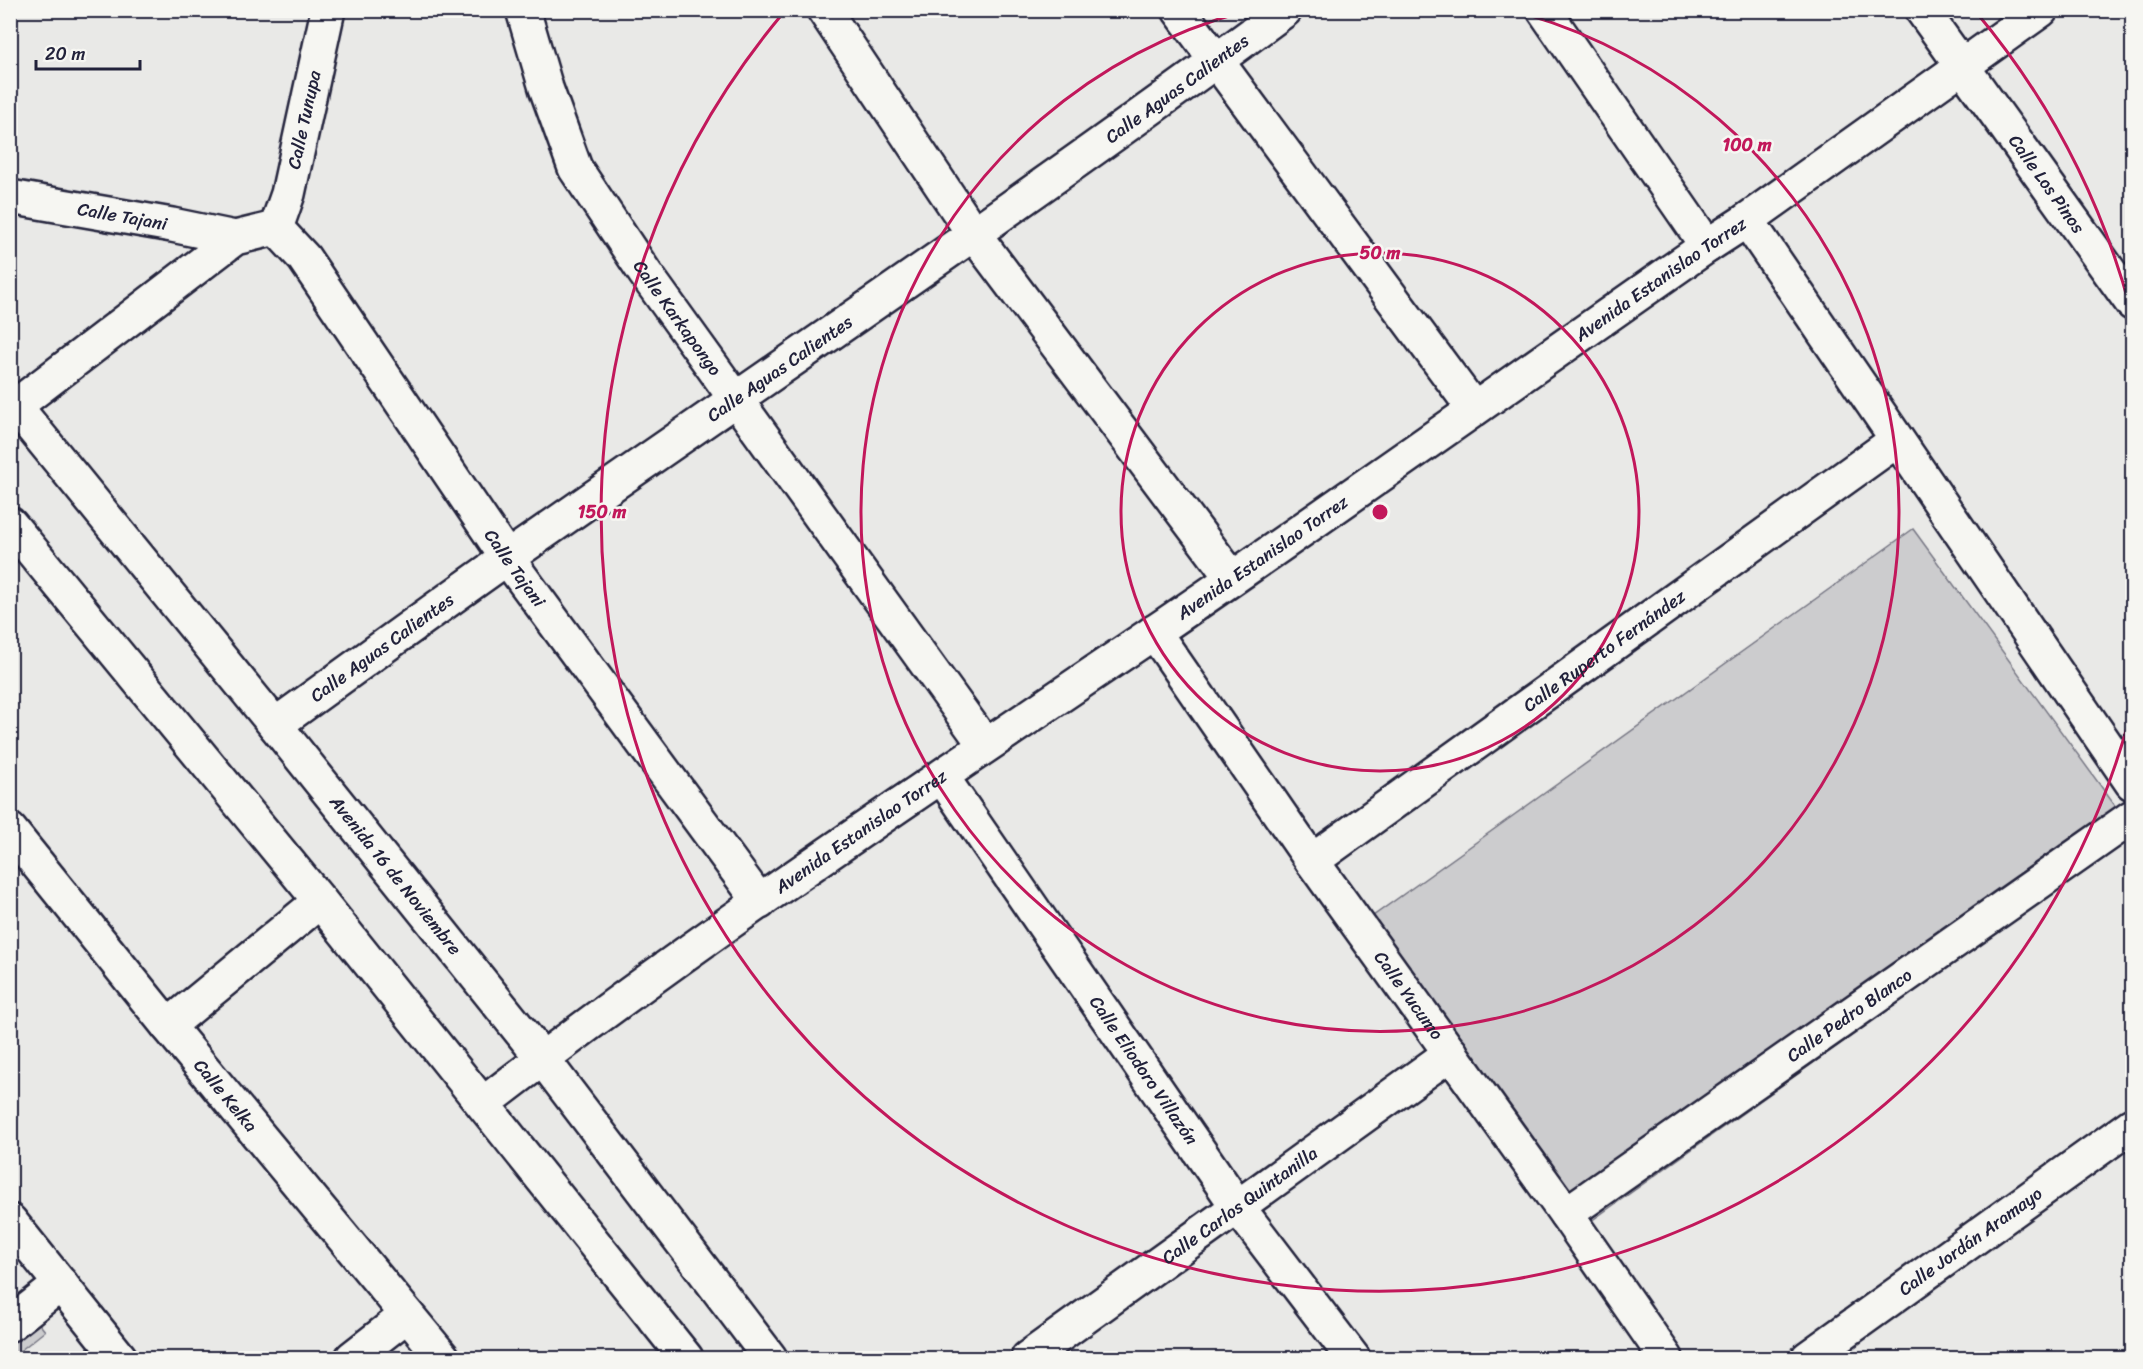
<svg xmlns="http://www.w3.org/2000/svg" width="2143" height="1369" viewBox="0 0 2143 1369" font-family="Sriracha,sans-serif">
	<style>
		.green { fill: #ccccce; stroke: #777784; stroke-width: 1.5 }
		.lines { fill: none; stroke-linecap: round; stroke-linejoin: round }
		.street-casing { stroke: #22223b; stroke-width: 38 }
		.secondary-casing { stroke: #22223b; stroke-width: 38 }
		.street { stroke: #f6f6f2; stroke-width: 33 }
		.secondary { stroke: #f6f6f2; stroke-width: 33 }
		.ring { fill: none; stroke: #c2185b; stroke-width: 3 }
		.labels { text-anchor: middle; stroke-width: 5; stroke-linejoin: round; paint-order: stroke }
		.street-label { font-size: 18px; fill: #22223b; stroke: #f6f6f2 }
		.centre { fill: #c2185b; stroke: #f6f6f2; stroke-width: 3 }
		.ring-label { font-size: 18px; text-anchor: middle; font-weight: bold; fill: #c2185b; stroke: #f6f6f2; stroke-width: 5; stroke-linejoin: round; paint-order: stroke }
	</style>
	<rect width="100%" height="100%" fill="#e9e9e7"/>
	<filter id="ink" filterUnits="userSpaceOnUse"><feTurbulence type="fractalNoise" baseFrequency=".0167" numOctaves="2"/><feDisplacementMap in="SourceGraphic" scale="12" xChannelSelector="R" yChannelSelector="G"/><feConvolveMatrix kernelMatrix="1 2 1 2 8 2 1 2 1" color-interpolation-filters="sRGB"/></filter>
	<g filter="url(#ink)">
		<g class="green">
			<path d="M 1913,529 L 2119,811 L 2031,877 L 2044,899 L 1584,1226 L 1369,919 Z"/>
			<path d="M 10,1287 L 45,1331 L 11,1358 L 10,1358 Z"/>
		</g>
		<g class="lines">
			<g class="street-casing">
				<g id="street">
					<path id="s1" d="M 523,10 L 546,88 L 575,168 L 645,273 L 985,745"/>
					<path d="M 824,10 L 973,233 L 1232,578"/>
					<path d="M 1179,10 L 1474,409"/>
					<path d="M 1544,10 L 1707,246"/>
					<path id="s2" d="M 1922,10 L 2132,303"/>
					<path id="s3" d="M 10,197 L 172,225 L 235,238"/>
					<path d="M 1747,220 L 2132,783"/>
					<path id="s4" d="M 276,228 L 304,258 L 507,558 L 760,902"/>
					<path id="s5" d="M 276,228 L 288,194 L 328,10"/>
					<path d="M 10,410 L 235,238 L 276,228"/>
					<path id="s6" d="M 1154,632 L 1312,861 L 1566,1214 L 1666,1358"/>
					<path id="s7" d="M 275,725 C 353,669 429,613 507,558 C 767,376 1030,199 1285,10"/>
					<path id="s8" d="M 942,777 L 1237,1206 L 1353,1358"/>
					<path id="s9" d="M 10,830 L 168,1026 L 443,1358"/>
					<path id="s10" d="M 1312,861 L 1897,440"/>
					<path d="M 168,1026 L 320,901"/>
					<path id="s11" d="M 1566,1214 L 2132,817"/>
					<path d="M 10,1221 L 120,1358"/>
					<path d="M 10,1324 L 61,1284"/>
					<path d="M 352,1358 L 407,1315"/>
					<path id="s12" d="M 1028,1358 L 1451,1053"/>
					<path id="s13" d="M 1808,1358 L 2132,1125"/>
				</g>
			</g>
			<g class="secondary-casing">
				<g id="secondary">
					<path id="s14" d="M 10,400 L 275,725 L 542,1058 L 770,1358"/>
					<path d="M 10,524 L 320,901 L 686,1358"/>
					<path id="s15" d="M 483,1104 C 699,937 927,786 1153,633 C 1339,506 1522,375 1707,246 L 1747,220 L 2041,10"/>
				</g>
			</g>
			<use href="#street" class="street"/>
			<use href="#secondary" class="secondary"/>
		</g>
	</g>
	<g class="ring">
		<circle cx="1380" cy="512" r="259"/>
		<path d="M1514 11A519 519 0 1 1 1246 11"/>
		<path d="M2131 713A778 778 0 1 1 784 12M1976 12A778 778 0 0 1 2131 311"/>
	</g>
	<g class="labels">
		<g class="street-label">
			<text dy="6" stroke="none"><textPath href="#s7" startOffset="1104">Calle Aguas Calientes</textPath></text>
			<text dy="6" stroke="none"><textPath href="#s5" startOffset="112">Calle Tunupa</textPath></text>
			<text dy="6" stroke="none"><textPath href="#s2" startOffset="214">Calle Los Pinos</textPath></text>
			<text dy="6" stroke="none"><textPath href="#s3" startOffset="114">Calle Tajani</textPath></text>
			<text dy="6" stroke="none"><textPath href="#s15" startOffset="1438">Avenida Estanislao Torrez</textPath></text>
			<text dy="6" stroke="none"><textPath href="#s1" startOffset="348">Calle Karkapongo</textPath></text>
			<text dy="6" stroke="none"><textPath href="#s7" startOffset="618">Calle Aguas Calientes</textPath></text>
			<text dy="6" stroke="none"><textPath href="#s15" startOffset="952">Avenida Estanislao Torrez</textPath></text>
			<text dy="6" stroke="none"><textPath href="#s4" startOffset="416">Calle Tajani</textPath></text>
			<text dy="6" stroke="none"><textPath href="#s7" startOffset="132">Calle Aguas Calientes</textPath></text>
			<text dy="6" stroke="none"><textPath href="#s10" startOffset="360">Calle Ruperto Fernández</textPath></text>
			<text dy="6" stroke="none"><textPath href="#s15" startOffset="466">Avenida Estanislao Torrez</textPath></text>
			<text dy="6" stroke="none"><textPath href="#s14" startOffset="612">Avenida 16 de Noviembre</textPath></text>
			<text dy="6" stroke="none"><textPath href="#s6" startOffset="444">Calle Yucumo</textPath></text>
			<text dy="6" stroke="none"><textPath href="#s11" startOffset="346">Calle Pedro Blanco</textPath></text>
			<text dy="6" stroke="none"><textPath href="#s8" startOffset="356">Calle Eliodoro Villazón</textPath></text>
			<text dy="6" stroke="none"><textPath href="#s9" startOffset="342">Calle Kelka</textPath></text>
			<text dy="6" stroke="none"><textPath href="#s12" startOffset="261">Calle Carlos Quintanilla</textPath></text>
			<text dy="6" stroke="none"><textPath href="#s13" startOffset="200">Calle Jordán Aramayo</textPath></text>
		</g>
	</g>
	<circle cx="1380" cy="512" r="9" class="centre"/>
	<g class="ring-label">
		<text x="1747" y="151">100 m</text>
		<text x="1380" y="259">50 m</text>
		<text x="602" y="518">150 m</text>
	</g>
	<rect width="2143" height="1369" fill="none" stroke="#f6f6f2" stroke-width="36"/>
	<rect x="18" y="18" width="2107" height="1333" fill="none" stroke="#22223b" stroke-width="2" filter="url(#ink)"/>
	<path d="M36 60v9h104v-9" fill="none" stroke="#22223b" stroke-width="3"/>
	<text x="45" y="60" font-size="18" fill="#22223b" stroke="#f6f6f2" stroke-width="4.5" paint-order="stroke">20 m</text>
</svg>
